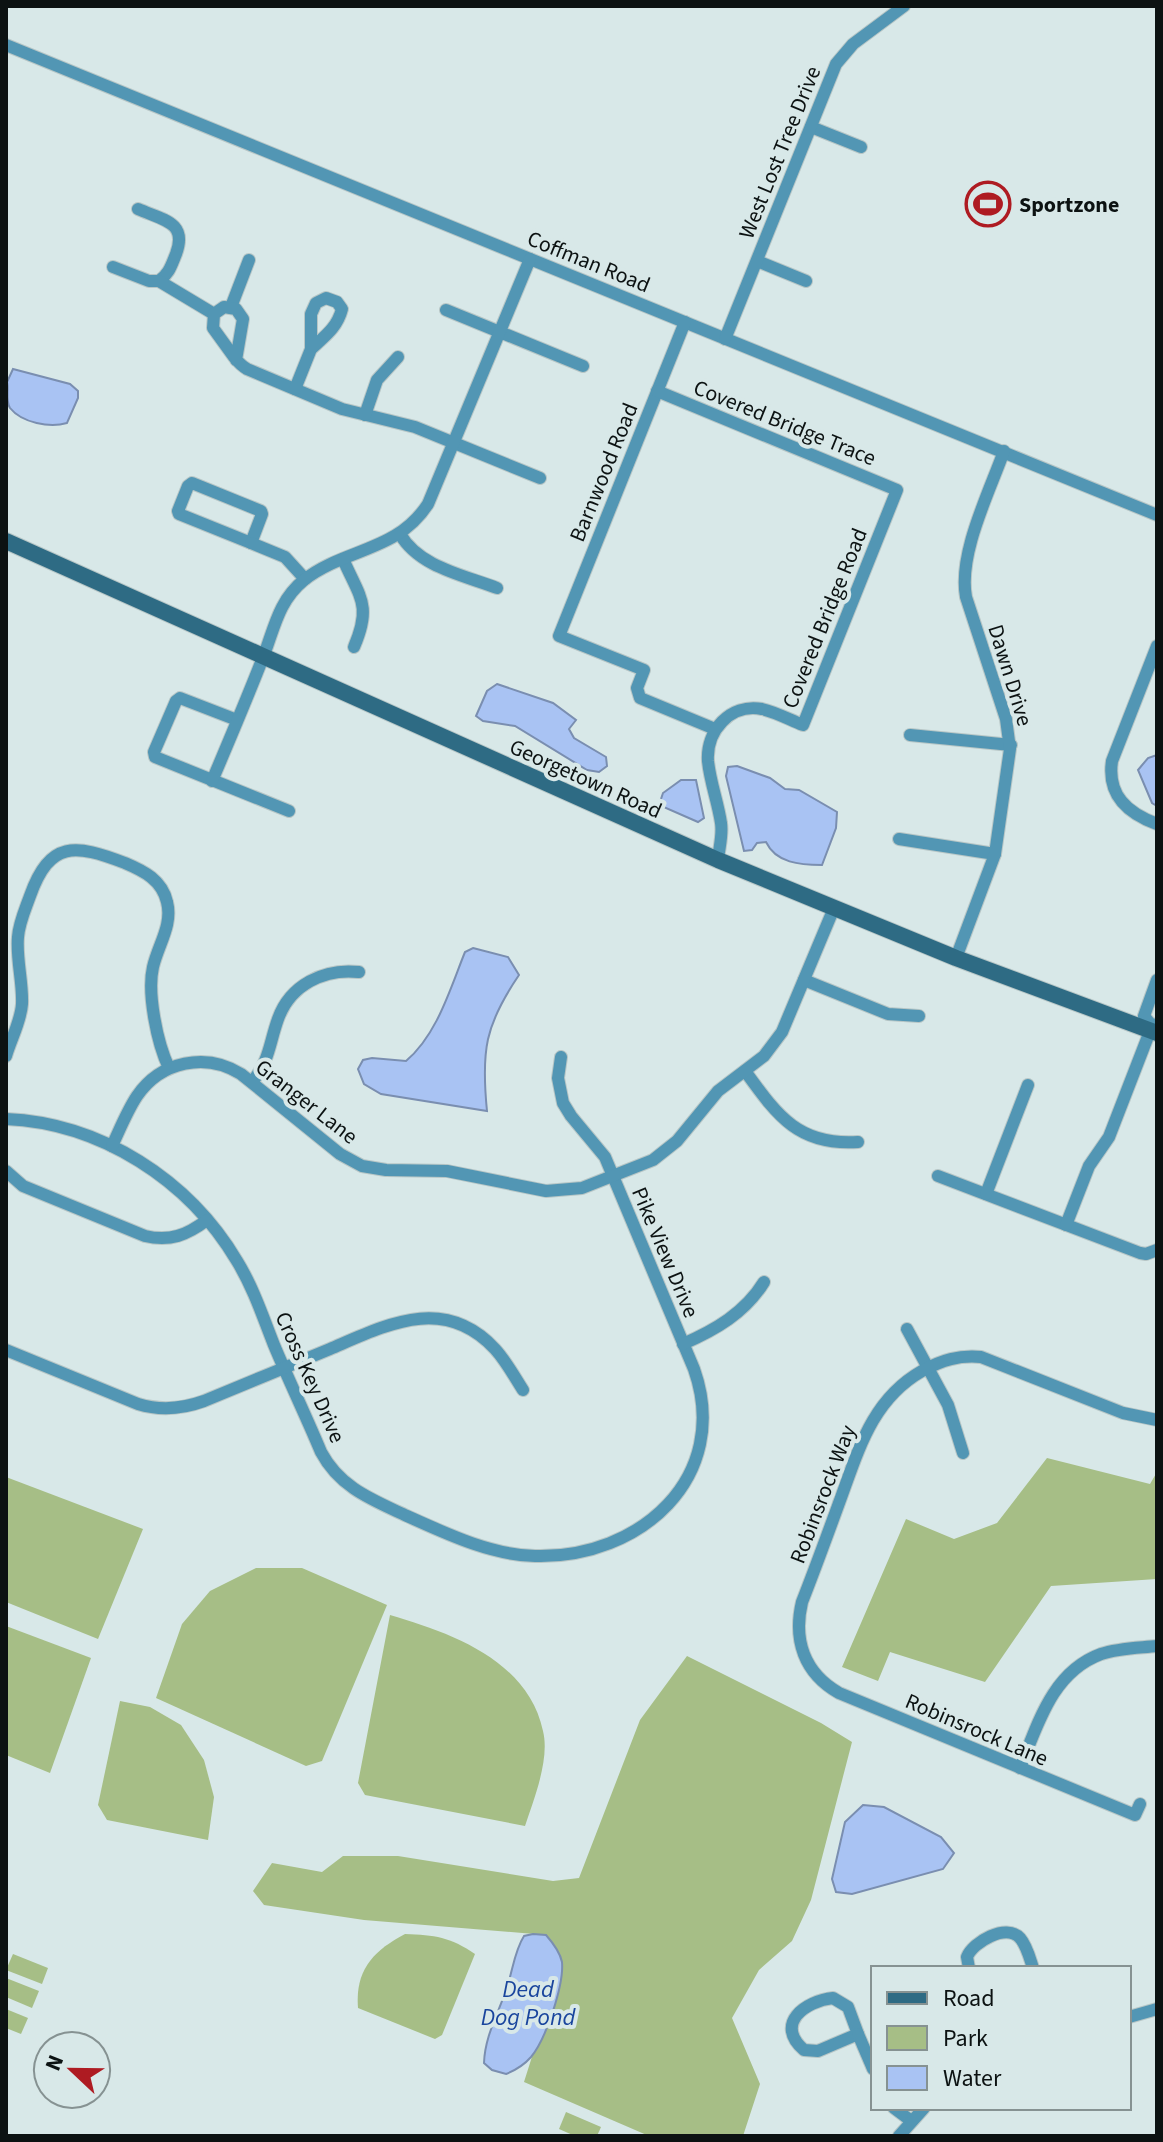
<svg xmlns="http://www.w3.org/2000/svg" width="1163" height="2142" viewBox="0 0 1163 2142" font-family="'Source Sans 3',sans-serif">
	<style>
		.green { fill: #a6be86 }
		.water { fill: #a9c3f3; stroke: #7a8eb0; stroke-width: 2 }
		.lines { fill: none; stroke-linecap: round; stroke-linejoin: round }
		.street-casing { stroke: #b7c6c6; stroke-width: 14 }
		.secondary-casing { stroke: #b7c6c6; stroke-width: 18 }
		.street { stroke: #5296b4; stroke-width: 12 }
		.secondary { stroke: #2e6b84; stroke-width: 16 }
		.labels { text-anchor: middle; stroke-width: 8; stroke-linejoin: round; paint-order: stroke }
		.street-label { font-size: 22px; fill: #0c1212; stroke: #d8e8e8 }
		.poi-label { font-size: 22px; font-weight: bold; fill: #0c1212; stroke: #d8e8e8; text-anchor: start }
		.water-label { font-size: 24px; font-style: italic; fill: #19459d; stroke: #d8e8e8 }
	</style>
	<rect width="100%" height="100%" fill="#d8e8e8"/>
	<g class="green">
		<path d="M 1047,1458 L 1150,1484 L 1157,1472 L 1157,1579 L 1051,1586 L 985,1682 L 890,1652 L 878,1681 L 842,1667 L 906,1519 L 954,1539 L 997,1523 Z"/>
		<path d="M 6,1477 L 143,1529 L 98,1639 L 6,1602 Z"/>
		<path d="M 256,1568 L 302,1568 L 387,1605 L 322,1761 L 306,1766 L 156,1698 L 182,1624 L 210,1591 Z"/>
		<path d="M 390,1615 C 451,1633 528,1660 543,1731 C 550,1759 534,1799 525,1826 L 365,1795 L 358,1783 Z"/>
		<path d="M 6,1626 L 91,1658 L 50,1773 L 6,1755 Z"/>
		<path d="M 687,1656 L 821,1723 L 852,1742 L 811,1900 L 792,1941 L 759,1970 L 732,2018 L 760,2084 L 743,2136 L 649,2136 L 524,2082 L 562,1962 L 546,1935 L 364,1920 L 264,1905 L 253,1891 L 272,1863 L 322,1872 L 343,1856 L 398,1856 L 553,1881 L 579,1878 L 640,1720 Z"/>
		<path d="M 120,1701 L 150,1707 L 181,1725 L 204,1760 L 214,1797 L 208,1840 L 107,1820 L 98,1805 Z"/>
		<path d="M 405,1934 C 435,1935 450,1937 475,1954 L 442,2035 L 435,2039 L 358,2008 C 355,1970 373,1951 405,1934 Z"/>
		<path d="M 13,1954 L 48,1968 L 42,1984 L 6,1970 Z"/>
		<path d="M 6,1978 L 39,1991 L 32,2008 L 6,1997 Z"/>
		<path d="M 6,2009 L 28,2018 L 21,2034 L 6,2028 Z"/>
		<path d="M 566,2112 L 601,2127 L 597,2136 L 575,2136 L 559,2129 Z"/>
	</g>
	<g class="water">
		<path d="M 13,369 L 70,384 L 78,391 L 78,398 L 67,423 C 50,428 22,423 10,408 C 5,400 9,390 7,382 Z"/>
		<path d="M 497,684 L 553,703 L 576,720 L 569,729 L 574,738 L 606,757 L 607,766 L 599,772 L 587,770 L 515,726 L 483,721 L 476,716 L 487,691 Z"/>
		<path d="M 1157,755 L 1157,806 L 1152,803 L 1138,770 L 1148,758 Z"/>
		<path d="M 737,766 L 770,778 L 785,789 L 799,790 L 837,812 L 836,828 L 822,865 C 800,865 776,863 766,842 L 757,843 L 752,850 L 744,851 L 726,776 L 728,767 Z"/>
		<path d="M 681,780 L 696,780 L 704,818 L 698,822 L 659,805 L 663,793 Z"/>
		<path d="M 473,948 L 508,957 L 519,975 C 485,1025 481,1051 487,1111 L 381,1094 L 364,1084 L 358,1069 L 363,1060 L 372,1058 L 406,1061 C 437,1035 450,989 465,952 Z"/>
		<path d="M 863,1805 L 884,1807 L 941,1837 L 954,1853 L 943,1869 L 852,1894 L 836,1892 L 832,1879 L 845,1822 Z"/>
		<path d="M 533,1934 L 546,1935 C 553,1943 560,1952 562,1962 C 564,1985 546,2039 531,2057 C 524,2065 516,2070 506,2074 L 492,2070 L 484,2063 C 485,2034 500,2011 508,1984 C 513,1968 515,1950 524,1936 Z"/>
	</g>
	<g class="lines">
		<g class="street-casing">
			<g id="street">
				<path d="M 6,45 L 1157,515"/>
				<path d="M 811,127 L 861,147"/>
				<path d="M 138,209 C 163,220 188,222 176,254 C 171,266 169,274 159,281"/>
				<path d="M 757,261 L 806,281"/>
				<path d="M 113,267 L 149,281 L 159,281 L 214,314"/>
				<path d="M 231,307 L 249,260"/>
				<path d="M 446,310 L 583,366"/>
				<path d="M 685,322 L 559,636 L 644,670 L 637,688 L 640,698 L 715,729"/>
				<path d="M 725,339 L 836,64 L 853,44 L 904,6"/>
				<path d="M 236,360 L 243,319 L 236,309 L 224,307 L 214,314 L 213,328 L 234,357 C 238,362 242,366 247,369 L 342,409 L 415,427 L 540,478"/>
				<path d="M 295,389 L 311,349 L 311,314 L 316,303 L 326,298 L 337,302 L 342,309 C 337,328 325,336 311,349"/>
				<path d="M 657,391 L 897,490 L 803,725 C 790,720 776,712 762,709 C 730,703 706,731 708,761 C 710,782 718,802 721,823 C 723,835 719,848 718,860"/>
				<path d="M 365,415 L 377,380 L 398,357"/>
				<path d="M 192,483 L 261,511 L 262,514 L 251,543 L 179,514 L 178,511 L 188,486 Z"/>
				<path d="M 400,534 C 419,567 463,575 497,588"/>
				<path d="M 251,543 L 285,557 L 305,579"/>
				<path d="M 343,559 C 360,598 372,605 354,647"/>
				<path d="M 1157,646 L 1112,761 C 1107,795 1127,813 1157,824"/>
				<path d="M 237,720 L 180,698 L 176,701 L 154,752 L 155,757 L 289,811"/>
				<path d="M 910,735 L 1011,745"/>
				<path d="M 212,781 C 229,741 246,701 262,660 C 274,631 277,602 304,580 C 345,548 397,552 428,504 L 530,259"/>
				<path d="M 899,839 L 995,854"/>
				<path d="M 956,958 L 995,854 L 1010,749 L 1006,719 L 966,597 C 958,554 989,493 1004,451"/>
				<path d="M 804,980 L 888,1014 L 919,1016"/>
				<path d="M 1152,1026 L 1144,1016 L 1157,980"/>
				<path d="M 6,1056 C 11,1039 21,1021 22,1004 C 23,982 16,959 18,937 C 19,923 25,910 30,896 C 50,840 75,844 125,863 C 144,871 162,880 167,902 C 173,925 158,945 153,967 C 147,993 157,1043 169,1068"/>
				<path d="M 745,1071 C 777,1115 798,1146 858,1142"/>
				<path d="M 252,1082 C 270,1060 269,1044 278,1019 C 290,985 324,968 359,972"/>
				<path d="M 6,1119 C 101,1123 189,1180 237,1261 C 253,1287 263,1317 274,1345 C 289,1381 306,1416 321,1452 C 340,1488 373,1500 407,1516 C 447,1534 491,1555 535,1556 C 640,1559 732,1477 694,1369 L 605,1157 L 571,1116 L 563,1103 L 558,1078 L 561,1057"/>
				<path d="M 112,1146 C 120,1129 127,1111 137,1096 C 161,1061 206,1052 241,1074 L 340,1154 L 362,1166 L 386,1170 L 447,1171 L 546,1191 L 582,1188 L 653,1160 L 677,1141 L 718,1091 L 764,1056 L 782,1032 L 834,908"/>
				<path d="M 6,1171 L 23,1186 L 145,1236 C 170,1242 187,1235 207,1220"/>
				<path d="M 938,1176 L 1140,1253 L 1146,1254 L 1157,1250"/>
				<path d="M 986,1194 L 1028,1085"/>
				<path d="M 1066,1225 L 1089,1166 L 1109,1137 L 1152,1026 L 1157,1024"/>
				<path d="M 907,1329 L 948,1405 L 963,1453"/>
				<path d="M 683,1344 C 715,1330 745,1313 764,1282"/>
				<path d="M 6,1350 L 138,1404 C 161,1411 182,1409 204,1401 C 246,1384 288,1366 330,1349 C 386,1325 444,1294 495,1349 C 506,1361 514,1376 523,1390"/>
				<path d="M 1020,1768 C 1038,1724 1052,1672 1101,1654 C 1119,1648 1138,1648 1157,1646"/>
				<path d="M 1140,1804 L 1135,1815 L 839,1693 C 804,1673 793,1640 802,1602 C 815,1569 827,1536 839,1503 C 858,1452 871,1400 922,1371 C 942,1360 959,1355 981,1357 L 1123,1413 L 1157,1420"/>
				<path d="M 969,1968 L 967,1957 C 973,1942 1006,1923 1020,1938 C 1027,1946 1030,1959 1033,1968"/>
				<path d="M 833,1998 L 848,2007 L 858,2034 L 818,2051 L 804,2050 C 774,2024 805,2001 833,1998 Z"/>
				<path d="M 1129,2017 L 1157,2009"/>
				<path d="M 858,2034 L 873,2069"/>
				<path d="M 894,2108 L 910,2120"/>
				<path d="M 899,2136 L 924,2108"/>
			</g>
		</g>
		<g class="secondary-casing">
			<path id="secondary" d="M 6,541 L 718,860 L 956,958 L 1157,1033"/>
		</g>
		<use href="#street" class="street"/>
		<use href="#secondary" class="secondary"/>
	</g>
	<defs>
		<g id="stadium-ring" transform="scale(2.3)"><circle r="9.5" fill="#d8e8e8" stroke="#ae1b22" stroke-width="1.5"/><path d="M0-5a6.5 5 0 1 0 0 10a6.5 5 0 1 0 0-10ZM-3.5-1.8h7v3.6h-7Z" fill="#ae1b22"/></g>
	</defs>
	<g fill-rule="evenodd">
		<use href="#stadium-ring" x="988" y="204"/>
	</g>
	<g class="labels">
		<g class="street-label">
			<text transform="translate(779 152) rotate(-68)" y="8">West Lost Tree Drive</text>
			<text transform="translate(589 261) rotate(22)" y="8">Coffman Road</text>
			<text transform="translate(785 422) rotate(22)" y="8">Covered Bridge Trace</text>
			<text transform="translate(603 472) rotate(-68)" y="8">Barnwood Road</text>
			<text transform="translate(824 618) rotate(-68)" y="8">Covered Bridge Road</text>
			<text transform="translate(1011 675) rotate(73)" y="8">Dawn Drive</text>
			<text transform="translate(586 778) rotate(24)" y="8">Georgetown Road</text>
			<text transform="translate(307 1101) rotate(38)" y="8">Granger Lane</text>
			<text transform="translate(666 1252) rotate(67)" y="8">Pike View Drive</text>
			<text transform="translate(311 1377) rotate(66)" y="8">Cross Key Drive</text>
			<text transform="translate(822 1494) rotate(-69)" y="8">Robinsrock Way</text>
			<text transform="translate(977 1729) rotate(23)" y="8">Robinsrock Lane</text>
		</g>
		<g class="poi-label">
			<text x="1019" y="212">Sportzone</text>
		</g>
		<g class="water-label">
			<text x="528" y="1997">Dead<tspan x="528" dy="28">Dog Pond</tspan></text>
		</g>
	</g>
	<rect width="1163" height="2142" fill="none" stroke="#0c1212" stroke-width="16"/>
	<rect x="871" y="1966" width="260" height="144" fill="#d8e8e8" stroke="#869292" stroke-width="2"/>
	<rect x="887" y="1992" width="40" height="12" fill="#2e6b84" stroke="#869292" stroke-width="2"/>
	<text x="943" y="2006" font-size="24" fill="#0c1212">Road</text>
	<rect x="887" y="2026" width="40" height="24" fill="#a6be86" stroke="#869292" stroke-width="2"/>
	<text x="943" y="2046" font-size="24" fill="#0c1212">Park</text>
	<rect x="887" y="2066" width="40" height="24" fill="#a9c3f3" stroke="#869292" stroke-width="2"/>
	<text x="943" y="2086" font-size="24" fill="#0c1212">Water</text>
	<g transform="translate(72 2070) rotate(292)"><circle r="38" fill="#d8e8e8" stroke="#869292" stroke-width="2"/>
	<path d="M0-6L14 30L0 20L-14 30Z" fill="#ae1b22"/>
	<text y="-12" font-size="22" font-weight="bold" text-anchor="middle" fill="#0c1212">N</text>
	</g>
</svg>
